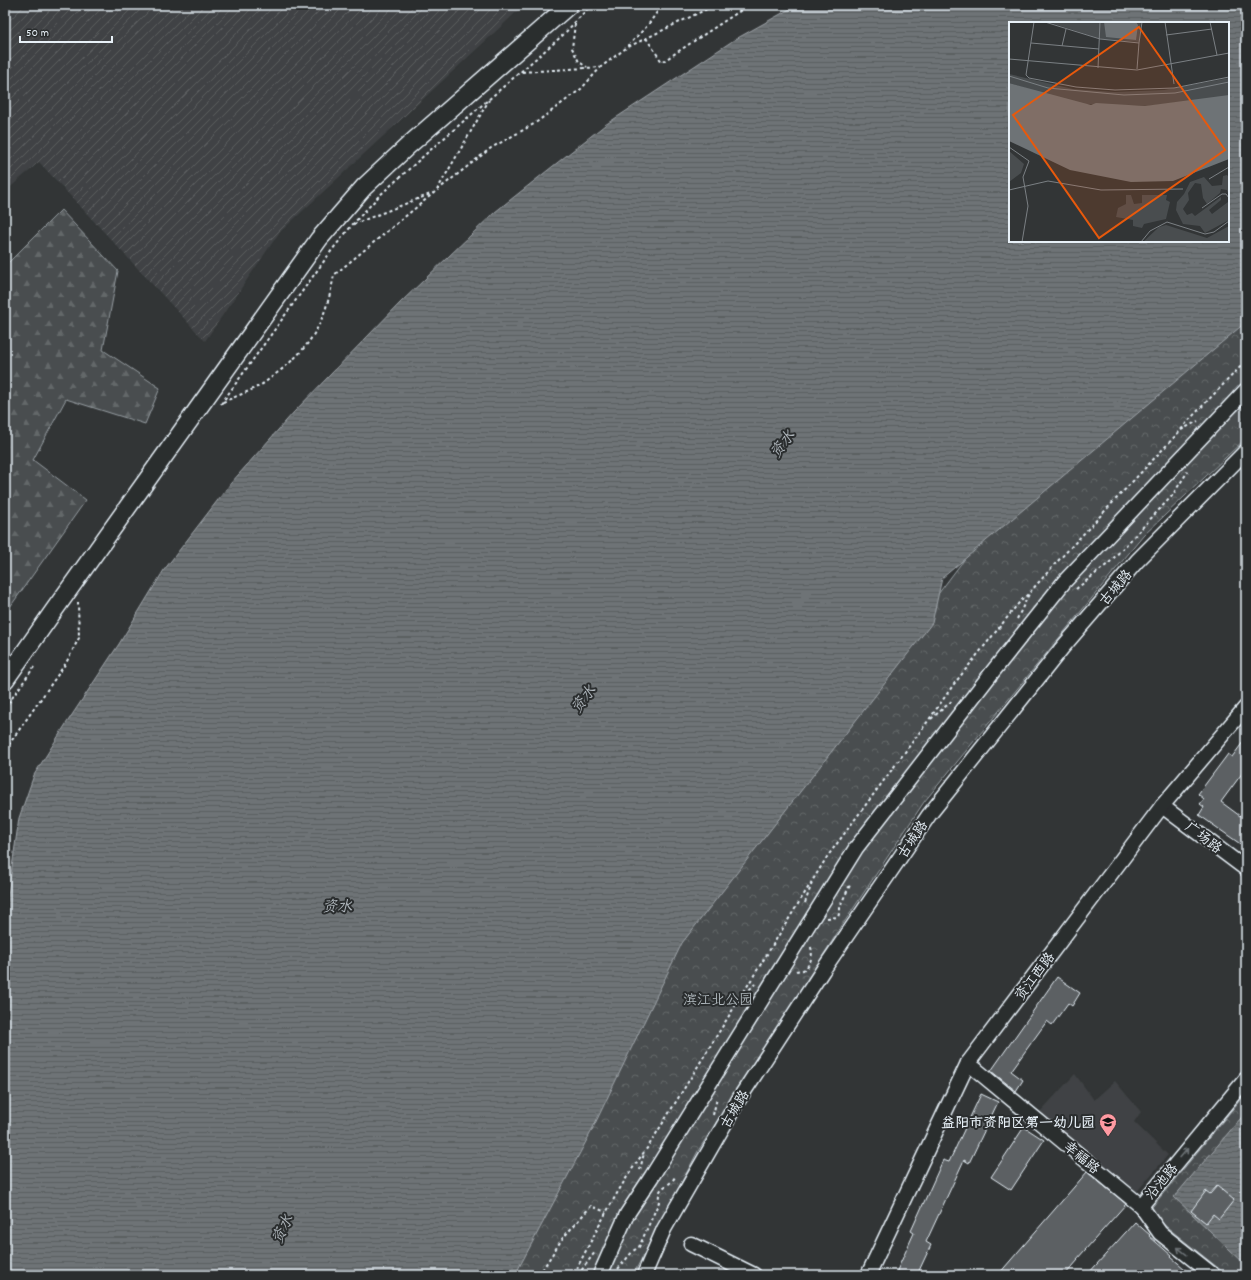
<svg xmlns="http://www.w3.org/2000/svg" width="1251" height="1280" viewBox="0 0 1251 1280" font-family="Dekko,'LXGW WenKai TC',sans-serif">
	<style>
		.built { fill: #3f4244 }
		.industrial { fill: url(#industrial-furrows) }
		.forest { fill: url(#forest-firs); stroke: #989fa4 }
		.park { fill: url(#park-crowns); stroke: #989fa4 }
		.water { fill: url(#water-rules); stroke: #9fa5aa; fill-rule: evenodd }
		.building { fill: #5c6063; stroke: #e8f1f8 }
		.lines { fill: none; stroke-linecap: round; stroke-linejoin: round }
		.minor-casing { stroke: #e8f1f8; stroke-width: 17 }
		.major-casing { stroke: #e8f1f8; stroke-width: 20 }
		.path { stroke: #e8f1f8; stroke-width: 2; stroke-dasharray: 3 3; stroke-linecap: butt }
		.minor { stroke: #2a2d2e; stroke-width: 14 }
		.major { stroke: #2a2d2e; stroke-width: 17 }
		.oneway { stroke: #6c7275 }
		.labels { text-anchor: middle; stroke-width: 4; stroke-linejoin: round; paint-order: stroke }
		.street-label { font-size: 14px; fill: #e8f1f8; stroke: #2a2d2e }
		.park-label { font-size: 14px; fill: #b0b8bd; stroke: #2a2d2e }
		.poi-label { font-size: 14px; font-weight: bold; fill: #e8f1f8; stroke: #2a2d2e; text-anchor: end }
		.water-label { font-size: 15px; font-style: italic; fill: #b1b8be; stroke: #2a2d2e }
		.inset-road { fill: none; stroke: #7b8084; stroke-width: 1 }
		.view { fill: #e8590c; fill-opacity: 0.15; stroke: #e8590c; stroke-width: 2 }
		.inset-edge { fill: none; stroke: #e8f1f8; stroke-width: 2 }
	</style>
	<defs>
		<pattern id="industrial-furrows" width="10" height="10" patternUnits="userSpaceOnUse"><rect width="10" height="10" fill="#3f4244"/><path d="M-1 1l2-2M0 10L10 0M9 11l2-2" fill="none" stroke="#5b5e60"/></pattern>
		<pattern id="forest-firs" width="22" height="20" patternUnits="userSpaceOnUse"><rect width="22" height="20" fill="#494d4f"/><path d="M5 1l3.5 6h-7zM16 11l3.5 6h-7z" fill="#636769"/></pattern>
		<pattern id="park-crowns" width="20" height="18" patternUnits="userSpaceOnUse"><rect width="20" height="18" fill="#494d4f"/><path d="M2 6a3 3 0 1 1 6 0M12 15a3 3 0 1 1 6 0" fill="none" stroke="#636769"/></pattern>
		<pattern id="water-rules" width="6" height="5" patternUnits="userSpaceOnUse"><rect width="6" height="5" fill="#6e7376"/><path d="M0 2.5h6" fill="none" stroke="#5a5e60"/></pattern>
	</defs>
	<rect width="100%" height="100%" fill="#323536"/>
	<filter id="ink" filterUnits="userSpaceOnUse"><feTurbulence type="fractalNoise" baseFrequency=".025" numOctaves="2"/><feDisplacementMap in="SourceGraphic" scale="8" xChannelSelector="R" yChannelSelector="G"/><feConvolveMatrix kernelMatrix="1 2 1 2 8 2 1 2 1" color-interpolation-filters="sRGB"/></filter>
	<g filter="url(#ink)">
		<path class="built" d="M 1075,1074 L 1094,1100 L 1115,1081 L 1141,1112 L 1134,1122 L 1168,1155 L 1134,1195 L 1039,1113 Z"/>
		<path class="industrial" d="M 5,5 L 524,5 L 279,233 L 205,341 L 39,162 L 5,192 Z"/>
		<path class="forest" d="M 61,210 L 118,271 L 103,350 L 160,388 L 145,424 L 66,399 L 33,460 L 86,500 L 5,614 L 5,266 Z"/>
		<g class="park">
			<path d="M 1246,313 L 1246,438 L 1143,536 L 924,802 L 843,924 L 698,1151 L 633,1275 L 503,1275 L 663,965 L 914,626 L 1012,496 Z"/>
			<path d="M 1246,1093 L 1246,1275 L 1227,1275 L 1148,1212 Z"/>
		</g>
		<g class="water">
			<path d="M 797,5 L 1246,5 L 1246,322 L 942,578 L 932,623 L 682,943 L 590,1134 L 515,1275 L 5,1275 L 5,916 L 19,818 L 34,775 L 66,724 L 119,644 L 164,570 L 231,483 L 294,412 L 401,302 L 495,212 L 605,125 L 734,40 ZM 1010,23 L 1228,23 L 1228,241 L 1010,241 Z"/>
			<path d="M 1246,1112 L 1246,1265 L 1174,1197 Z"/>
		</g>
		<g class="building">
			<path d="M 1246,738 L 1246,768 L 1221,802 L 1240,816 L 1246,809 L 1246,848 L 1199,815 L 1204,807 L 1200,804 L 1204,799 L 1198,794 L 1228,754 L 1232,757 Z"/>
			<path d="M 1057,977 L 1080,993 L 1072,1006 L 1068,1003 L 1052,1025 L 1047,1021 L 1011,1071 L 1023,1080 L 1016,1091 L 991,1071 Z"/>
			<path d="M 981,1094 L 998,1102 L 969,1163 L 964,1160 L 926,1242 L 931,1245 L 917,1275 L 895,1275 L 914,1233 L 911,1231 L 943,1160 L 949,1162 Z"/>
			<path d="M 1024,1127 L 1044,1140 L 1011,1190 L 991,1177 Z"/>
			<path d="M 1087,1172 L 1126,1204 L 1077,1259 L 1078,1260 L 1065,1275 L 998,1275 Z"/>
			<path d="M 1217,1186 L 1234,1200 L 1219,1219 L 1213,1214 L 1206,1223 L 1191,1211 L 1206,1191 L 1210,1194 Z"/>
			<path d="M 1135,1222 L 1150,1235 L 1149,1236 L 1172,1256 L 1171,1257 L 1192,1275 L 1087,1275 Z"/>
		</g>
		<g class="lines">
			<g class="minor-casing">
				<g id="minor">
					<path d="M 1162,806 L 1246,869"/>
					<path d="M 968,1063 L 1141,1206"/>
					<path d="M 691,1244 L 754,1275"/>
					<path d="M 600,1275 L 627,1214 L 652,1176 L 856,848 L 994,670 L 1064,582 L 1246,390"/>
					<path d="M 644,1275 L 664,1229 L 739,1099 L 823,970 L 929,815 L 1062,648 L 1137,561 L 1246,451"/>
					<path d="M 868,1275 L 968,1063 L 1162,806 L 1246,707"/>
					<path d="M 1213,1275 L 1160,1233 L 1141,1206 L 1246,1079"/>
				</g>
			</g>
			<g class="major-casing">
				<path id="major" d="M 5,680 L 55,609 L 319,239 L 364,187 L 409,145 L 569,5"/>
			</g>
			<g class="path">
				<path d="M 575,24 L 572,48 L 579,62 L 587,67"/>
				<path d="M 646,38 L 662,62 L 749,5"/>
				<path d="M 628,46 L 648,25 L 662,5"/>
				<path d="M 522,72 L 601,67"/>
				<path d="M 437,190 L 489,100"/>
				<path d="M 354,224 L 433,193"/>
				<path d="M 223,402 C 234,397 246,393 257,387 C 264,384 270,378 277,373 C 313,346 326,319 334,275 L 435,192 L 491,148 L 534,124 L 581,89 L 601,67 L 626,48 L 715,5"/>
				<path d="M 221,404 L 332,250 L 353,224 L 378,197 L 428,152 L 563,35 L 591,5"/>
				<path d="M 1181,430 L 1198,421"/>
				<path d="M 1076,589 L 1109,563 L 1172,496 L 1188,471"/>
				<path d="M 1017,619 L 1029,594"/>
				<path d="M 5,708 L 34,667"/>
				<path d="M 931,719 L 953,700"/>
				<path d="M 5,750 L 66,663 L 79,638 L 78,602"/>
				<path d="M 805,903 L 812,883"/>
				<path d="M 827,918 L 838,917 L 840,911 L 840,906 L 851,883"/>
				<path d="M 796,971 C 798,970 801,971 803,970 C 811,966 814,953 810,945"/>
				<path d="M 741,998 L 755,984"/>
				<path d="M 713,1115 L 717,1098"/>
				<path d="M 640,1170 L 644,1153"/>
				<path d="M 618,1269 L 633,1251 L 639,1247 L 659,1202 C 657,1184 668,1189 675,1177"/>
				<path d="M 539,1275 L 562,1239 L 591,1206 L 606,1212"/>
				<path d="M 576,1275 L 578,1266 C 599,1226 620,1183 648,1147 L 827,857 L 928,721 L 954,684 L 1018,604 L 1030,592 L 1056,563 L 1180,431 L 1188,421 L 1246,361"/>
				<path d="M 578,1275 L 595,1252"/>
			</g>
			<use href="#minor" class="minor"/>
			<use href="#major" class="major"/>
		</g>
		<defs><path id="oneway-shaft" d="M-6 0H5M1.5-3L5.5 0L1.5 3" fill="none" stroke-width="1.6" stroke-linecap="round" stroke-linejoin="round"/></defs>
		<g class="oneway">
			<use href="#oneway-shaft" transform="translate(1184 1153) rotate(-50)"/>
			<use href="#oneway-shaft" transform="translate(1182 1251) rotate(-142)"/>
		</g>
	</g>
	<defs>
		<g id="school-pin" transform="scale(0.9)"><path d="M0 17L-7.5 6A9.5 9.5 0 1 1 7.5 6Z" fill="#ff9aa2" stroke="#2a2d2e"/><path d="M0-5L7-2L0 1L-7-2ZM-4 1L0 2.5L4 1V4Q0 6-4 4Z" fill="#111"/></g>
	</defs>
	<g fill-rule="evenodd">
		<use href="#school-pin" x="1108" y="1122"/>
	</g>
	<g class="labels">
		<g class="street-label">
			<text transform="translate(1115 587) rotate(-49)" y="5">古城路</text>
			<text transform="translate(1204 837) rotate(37)" y="5">广场路</text>
			<text transform="translate(912 839) rotate(-56)" y="5">古城路</text>
			<text transform="translate(1034 976) rotate(-53)" y="5">资江西路</text>
			<text transform="translate(734 1109) rotate(-59)" y="5">古城路</text>
			<text transform="translate(1082 1157) rotate(40)" y="5">幸福路</text>
			<text transform="translate(1161 1181) rotate(-50)" y="5">沿池路</text>
		</g>
		<g class="park-label">
			<text x="718" y="1004">滨江北公园</text>
		</g>
		<g class="poi-label">
			<text x="1095" y="1127">益阳市资阳区第一幼儿园</text>
		</g>
		<g class="water-label">
			<text transform="translate(782 444) rotate(-52)" y="5">资水</text>
			<text transform="translate(583 699) rotate(-52)" y="5">资水</text>
			<text x="337" y="911">资水</text>
			<text transform="translate(282 1229) rotate(-64)" y="5">资水</text>
		</g>
	</g>
	<g transform="translate(1009 22)">
		<rect width="220" height="220" fill="#323536"/>
		<path d="M 0,129 L 15,142 L 12,151 L 0,160 ZM 218,153 L 220,155 L 220,174 L 218,168 L 212,167 L 211,171 L 198,182 L 194,176 L 192,162 L 186,161 L 179,171 L 180,178 L 174,187 L 178,193 L 183,191 L 186,194 L 212,175 L 212,178 L 200,188 L 203,192 L 219,180 L 220,198 L 196,211 L 191,204 L 174,202 L 167,188 L 168,180 L 175,172 L 181,160 L 195,155 L 203,164 L 213,163 L 214,154 ZM 117,173 L 122,173 L 125,182 L 133,181 L 133,173 L 158,173 L 157,178 L 161,180 L 157,197 L 135,202 L 133,206 L 124,204 L 124,198 L 107,195 L 109,186 L 117,182 Z" fill="#494d4f"/>
		<path d="M 39,0 L 132,0 L 130,20 L 92,17 ZM 0,52 L 64,67 L 106,70 L 155,68 L 220,56 L 220,74 L 139,84 L 69,82 L 0,61 ZM 157,203 L 198,216 L 220,204 L 220,220 L 134,220 L 150,205 Z" fill="#494d4f"/>
		<path d="M 95,0 L 127,0 L 129,3 L 127,18 L 97,15 ZM 0,61 L 82,83 L 87,81 L 136,84 L 220,73 L 220,137 L 164,159 L 122,160 L 61,148 L 0,119 Z" fill="#6e7376"/>
		<path class="inset-road" d="M 25,0 L 17,53 L 20,56 L 67,65 L 106,68 L 165,66 L 220,55M 36,0 L 91,17 L 130,21 L 133,0M 156,0 L 165,62M 201,0 L 208,33M 157,13 L 203,7M 22,21 L 90,27M 53,24 L 57,7M 0,37 L 128,48 L 220,31M 89,46 L 91,0M 128,47 L 130,21M 0,54 L 39,66 L 115,73 L 166,71 L 220,60M 0,125 L 20,139 L 14,155 L 19,184 L 13,220M 200,157 L 220,145M 0,168 L 39,159 L 92,168 L 174,167M 193,186 L 213,172 L 217,172 L 220,176M 132,220 L 141,209 L 158,200 L 196,212 L 205,210 L 220,199"/>
		<path class="view" d="M 130,5 L 216,128 L 90,216 L 4,93 Z"/>
		<rect width="220" height="220" class="inset-edge"/>
	</g>
	<rect width="1251" height="1280" fill="none" stroke="#2a2d2e" stroke-width="20"/>
	<rect x="10" y="10" width="1231" height="1260" fill="none" stroke="#e8f1f8" stroke-width="1.5" filter="url(#ink)"/>
	<path d="M20 36v6h92v-6" fill="none" stroke="#e8f1f8" stroke-width="2"/>
	<text x="26" y="36" font-size="12" fill="#e8f1f8" stroke="#2a2d2e" stroke-width="3" paint-order="stroke">50 m</text>
</svg>
